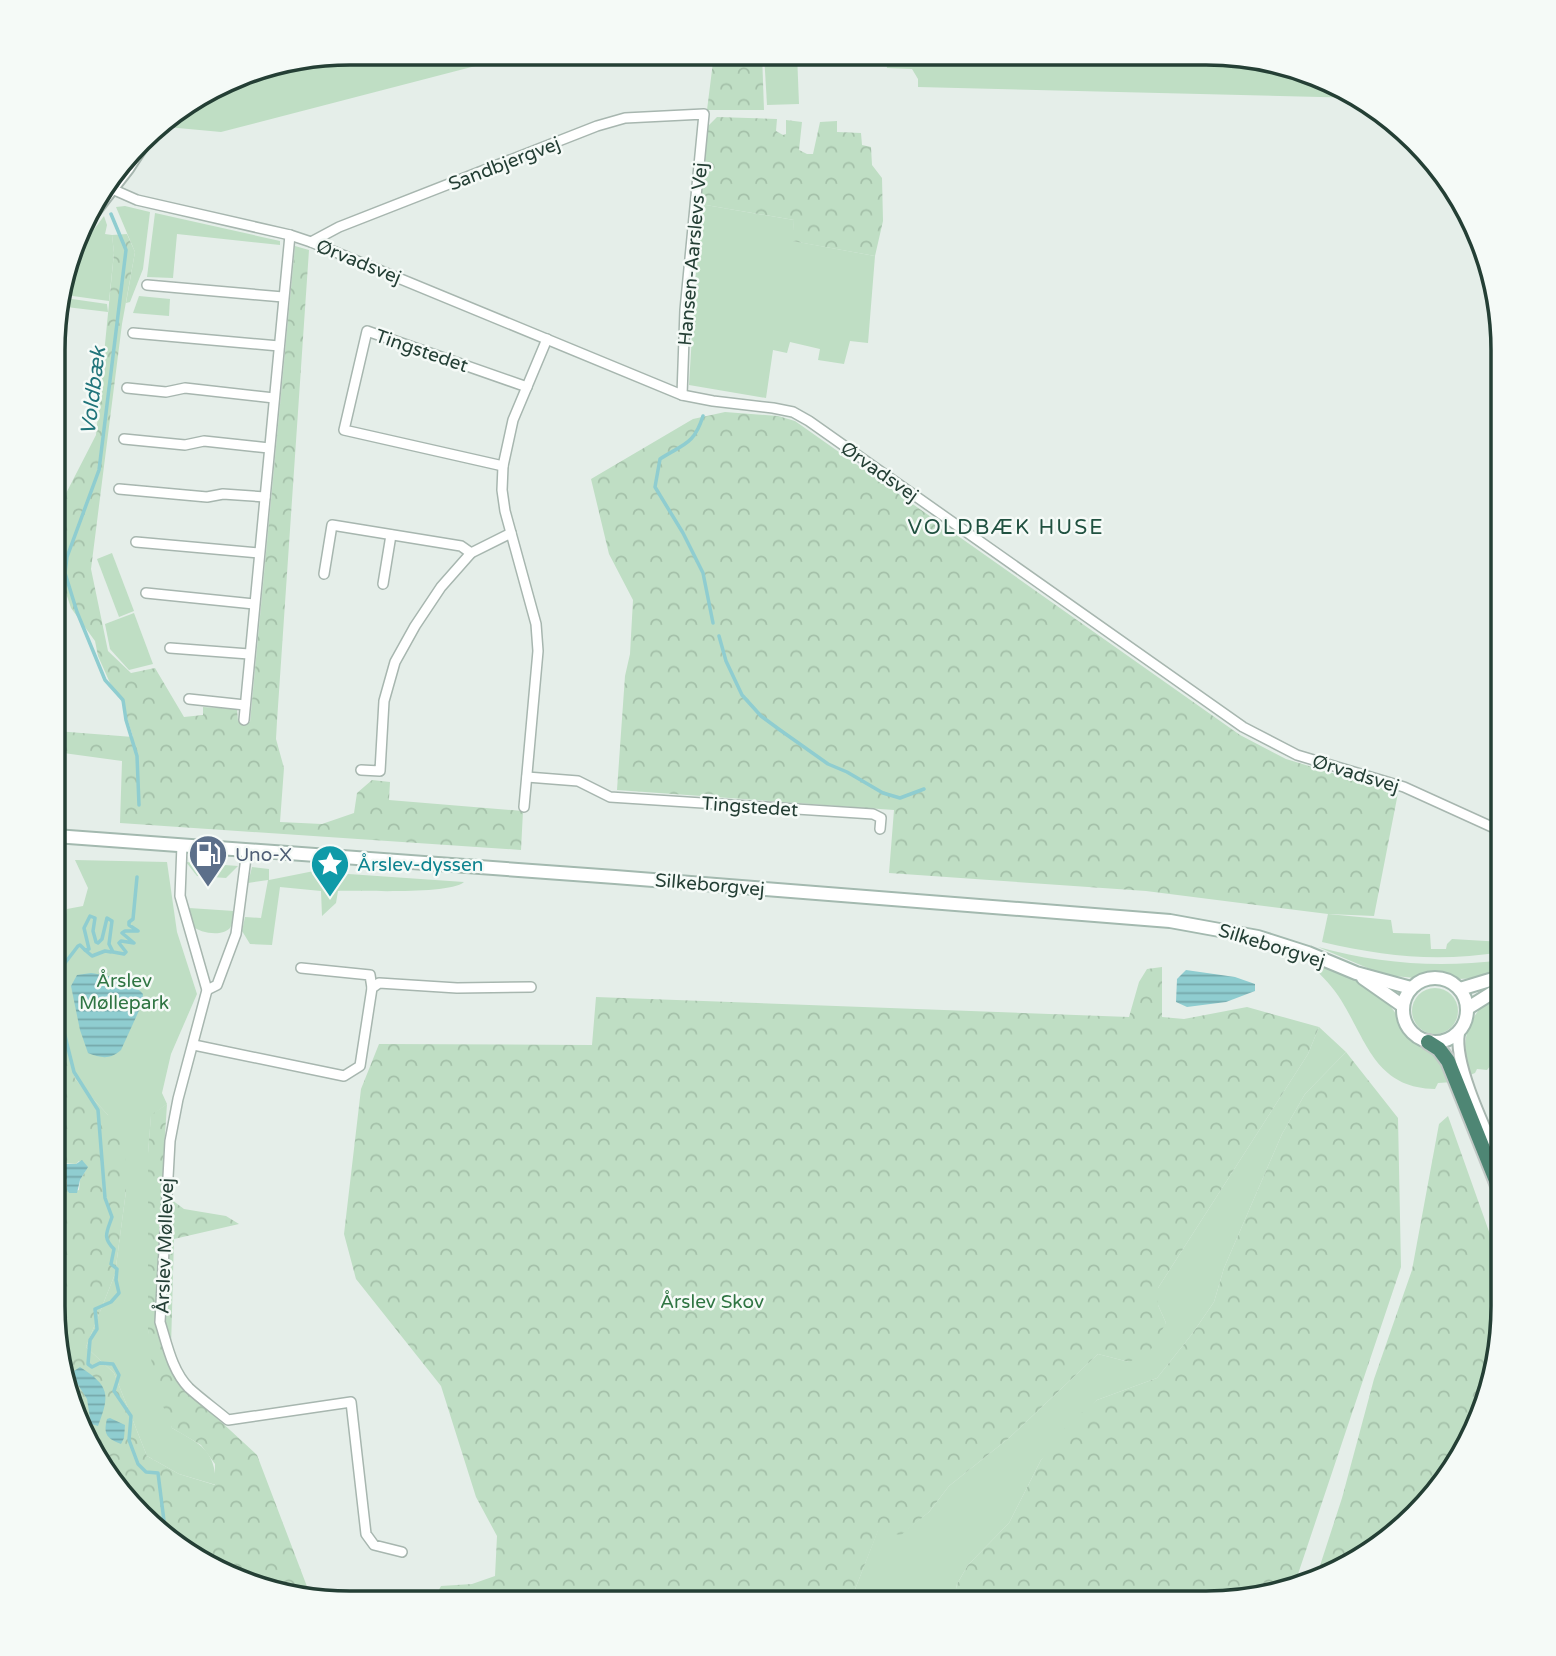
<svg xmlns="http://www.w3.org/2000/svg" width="1556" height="1656" viewBox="0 0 1556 1656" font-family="'Varela Round',sans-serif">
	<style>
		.green { fill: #bfdec4 }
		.forest { fill: url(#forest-crowns); fill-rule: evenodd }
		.water { fill: url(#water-rules) }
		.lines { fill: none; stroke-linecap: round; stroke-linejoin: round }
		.stream { stroke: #8fcdd0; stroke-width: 3.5 }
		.minor-casing { stroke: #a7b6af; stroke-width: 12 }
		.tertiary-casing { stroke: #a7b6af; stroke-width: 14 }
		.secondary-casing { stroke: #a3b9af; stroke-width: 16 }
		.trunk-casing { stroke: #c2c9c6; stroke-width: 18 }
		.minor { stroke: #fff; stroke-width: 9 }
		.tertiary { stroke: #fff; stroke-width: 10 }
		.secondary { stroke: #fff; stroke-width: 12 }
		.trunk { stroke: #4e8674; stroke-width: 14 }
		.labels { text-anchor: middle; stroke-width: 5; stroke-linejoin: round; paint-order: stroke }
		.street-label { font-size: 19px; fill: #243f35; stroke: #f5faf7 }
		.service-label { font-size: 19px; fill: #4e5e75; stroke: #f5faf7; text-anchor: start }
		.culture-label { font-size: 19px; fill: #0d838f; stroke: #f5faf7; text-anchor: start }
		.park-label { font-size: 19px; fill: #2f7543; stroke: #f5faf7 }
		.water-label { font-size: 21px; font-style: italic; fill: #20747a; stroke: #f5faf7 }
		.neighbourhood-label { font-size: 21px; letter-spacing: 2px; fill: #205140; stroke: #f5faf7 }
		.rim { fill: none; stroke: #243f35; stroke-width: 3.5 }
	</style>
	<defs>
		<pattern id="forest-crowns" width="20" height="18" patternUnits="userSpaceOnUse" patternTransform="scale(1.75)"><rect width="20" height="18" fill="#bfdec4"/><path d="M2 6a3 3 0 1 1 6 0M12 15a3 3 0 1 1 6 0" fill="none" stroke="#a4c0a9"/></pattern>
		<pattern id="water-rules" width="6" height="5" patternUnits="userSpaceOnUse" patternTransform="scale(1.75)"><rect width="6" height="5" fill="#8fcdd0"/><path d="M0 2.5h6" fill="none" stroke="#75a8aa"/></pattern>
	</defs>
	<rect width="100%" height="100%" fill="#e5eee9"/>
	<g class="green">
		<path d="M 350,53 L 525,53 L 221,132 L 167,127 L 172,116 L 254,68 Z"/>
		<path d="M 764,54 L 797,54 L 799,104 L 767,105 Z"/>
		<path d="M 885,54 L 1244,55 L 1355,93 L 1361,98 L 918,87 L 918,79 L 912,69 L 887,68 Z"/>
		<path d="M 700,204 L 794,220 L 793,241 L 875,256 L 868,343 L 850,341 L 844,364 L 818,360 L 820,349 L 790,342 L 787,353 L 773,350 L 766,398 L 689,385 Z"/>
		<path d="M 125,206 L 150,212 L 143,269 L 130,302 L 126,303 L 135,252 L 116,207 Z"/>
		<path d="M 155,213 L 280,241 L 280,245 L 177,234 L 173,278 L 147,277 Z"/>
		<path d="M 104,216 L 107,225 L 105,234 L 112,235 L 114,253 L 109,301 L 58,294 L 69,263 Z"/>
		<path d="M 139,296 L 170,299 L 169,316 L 133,313 Z"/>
		<path d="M 58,297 L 107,304 L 108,312 L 58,306 Z"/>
		<path d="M 112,553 L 134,611 L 119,617 L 97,559 Z"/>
		<path d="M 134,613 L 153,664 L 129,670 L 110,649 L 105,624 Z"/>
		<path d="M 75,860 L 167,862 L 177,932 L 197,994 L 171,1054 L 162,1093 L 167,1104 L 151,1116 L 148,1153 L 148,1330 L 172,1428 C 201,1445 215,1449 216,1485 L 179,1474 L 147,1456 L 114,1373 L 86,1347 L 115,1274 L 126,1191 L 108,1115 L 75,1079 L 67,1052 L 54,1048 L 55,958 L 58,958 L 67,909 L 83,906 L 88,888 Z"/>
		<path d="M 186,862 L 238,866 L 226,878 L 197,876 Z"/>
		<path d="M 252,867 L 269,869 L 269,880 L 314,871 L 329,873 L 328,891 L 331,891 L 334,873 L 464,882 C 449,895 361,890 338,891 L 336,903 L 322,916 L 321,891 L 280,887 L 272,945 L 250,944 L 242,931 L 245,917 L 261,918 L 268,880 L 248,883 Z"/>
		<path d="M 189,908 L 234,911 C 233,916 233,924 230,928 C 222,937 200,933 192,926 Z"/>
		<path d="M 1328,914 L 1391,920 L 1393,933 L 1430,934 L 1431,949 L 1446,949 L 1447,944 L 1452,939 L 1503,942 L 1503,952 C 1437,962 1387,957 1322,942 Z"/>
		<path d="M 1318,947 C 1380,964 1439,968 1503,960 L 1503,973 L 1489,978 L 1457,979 L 1434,972 L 1415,978 L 1384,975 Z"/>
		<path d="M 1312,963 C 1336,965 1381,991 1394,1011 C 1400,1020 1400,1030 1409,1039 C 1416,1046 1425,1045 1432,1051 C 1441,1057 1448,1072 1453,1082 L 1438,1083 L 1435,1089 C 1376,1088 1367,1042 1341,1000 C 1333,987 1323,977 1312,966 Z"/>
		<circle cx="1435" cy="1011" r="23"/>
		<path d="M 1503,990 L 1503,1050 L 1487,1070 L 1477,1069 L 1475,1073 L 1470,1075 C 1457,1040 1470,1009 1503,990 Z"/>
		<path d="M 1319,1027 L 1346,1052 L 1305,1094 L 1282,1134 L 1224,1268 L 1214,1302 L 1192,1334 L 1157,1378 L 1097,1400 L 1041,1460 L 1009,1523 L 968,1565 L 957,1584 L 953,1603 L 853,1603 L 854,1592 L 878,1530 L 901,1534 L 929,1512 L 949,1486 L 1009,1438 L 1098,1354 L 1129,1362 L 1166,1323 L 1158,1305 L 1158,1288 L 1308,1054 Z"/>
	</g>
	<g class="forest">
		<path d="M 714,54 L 762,54 L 764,110 L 707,110 Z"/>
		<path d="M 801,54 L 857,54 L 857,66 L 801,58 Z"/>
		<path d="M 717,117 L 777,119 L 776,131 L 783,135 L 786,134 L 786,120 L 802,122 L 799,150 L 807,154 L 813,154 L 820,122 L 837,121 L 837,132 L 861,133 L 862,145 L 871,147 L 872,165 L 882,178 L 883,221 L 875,256 L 792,241 L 794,220 L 700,204 L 707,127 Z"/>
		<path d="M 127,234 L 135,252 L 122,324 L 91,569 L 108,651 L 131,673 L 155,668 L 184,717 L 203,715 L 203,707 L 237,709 L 238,721 L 250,722 L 295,246 L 309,250 L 277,721 L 276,739 L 284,768 L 280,822 L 322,824 L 354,813 L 357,793 L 372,780 L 390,782 L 389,800 L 523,811 L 521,850 L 120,823 L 122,761 L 56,752 L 56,731 L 133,737 L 122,702 L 110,683 L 98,656 L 95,641 L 71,608 L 64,587 L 57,585 L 57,511 L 96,435 L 114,253 L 112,235 Z"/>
		<path d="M 725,412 L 778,416 L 795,421 L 1240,735 L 1286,759 L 1398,793 L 1374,916 L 1328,914 L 1146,891 L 889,873 L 894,810 L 617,790 L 625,676 L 630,654 L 633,600 L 609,554 L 591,479 L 693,419 Z"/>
		<path d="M 1162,967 L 1162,1017 L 1184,1019 L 1247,1007 L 1319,1027 L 1308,1054 L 1158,1288 L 1158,1305 L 1166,1323 L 1150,1351 L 1129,1362 L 1098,1354 L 1009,1438 L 949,1486 L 929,1512 L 901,1535 L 878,1531 L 854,1592 L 853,1603 L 432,1603 L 441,1586 L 472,1584 L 495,1576 L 497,1536 L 476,1497 L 441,1386 L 356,1279 L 344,1234 L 361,1089 L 379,1044 L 592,1045 L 596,997 L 1129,1017 L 1139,982 L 1147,969 Z"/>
		<path d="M 61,1049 L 68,1052 L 75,1079 L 108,1115 L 124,1121 L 126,1191 L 115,1274 L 86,1347 L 114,1373 L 147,1456 L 179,1474 L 215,1485 L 215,1464 L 201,1445 L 172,1428 L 154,1384 L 148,1330 L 148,1153 L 151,1115 L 167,1104 L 163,1166 L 168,1197 L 184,1209 L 226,1216 L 239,1224 L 174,1239 L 171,1347 L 192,1395 L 257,1455 L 311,1597 L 202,1564 L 103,1472 L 68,1402 L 53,1325 L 54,1069 ZM 79,1161 L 86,1170 L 80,1180 L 79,1190 L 69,1193 C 65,1187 68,1179 62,1173 L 63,1163 L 76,1164 Z"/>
		<path d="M 1346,1052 L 1398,1118 L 1401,1267 L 1293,1589 L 1225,1603 L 953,1603 L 957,1584 L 968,1565 L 1009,1523 L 1041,1460 L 1068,1424 L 1097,1400 L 1157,1378 L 1192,1334 L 1214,1302 L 1224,1268 L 1282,1134 L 1305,1094 Z"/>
		<path d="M 1448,1116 L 1503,1271 L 1503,1325 L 1464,1454 L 1372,1553 L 1315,1581 L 1342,1498 L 1374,1379 L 1412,1270 L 1439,1124 Z"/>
	</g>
	<g class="water">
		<path d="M 1186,970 L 1235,977 L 1255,984 L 1255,991 L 1226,1002 L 1187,1007 L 1176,1002 L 1177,979 Z"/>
		<path d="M 91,973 C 111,976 129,979 143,994 L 142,1004 L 121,1050 C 110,1060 101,1058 88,1053 L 80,1030 L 71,986 L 77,975 Z"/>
		<path d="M 82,1160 L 88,1167 L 80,1180 L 77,1193 L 69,1193 L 67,1190 L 67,1180 L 59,1168 L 61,1164 L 76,1164 Z"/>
		<path d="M 80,1367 C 110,1386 110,1395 98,1426 L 91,1424 L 87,1399 L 75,1380 L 74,1371 Z"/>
		<path d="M 110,1418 L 125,1425 L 124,1438 L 121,1444 C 107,1439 103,1434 107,1419 Z"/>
	</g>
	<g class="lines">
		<g class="stream">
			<path d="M 111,214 L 126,250 L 99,470 L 67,557 L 65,573 L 77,612 L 105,680 L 123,700 L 126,720 L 137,756 L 139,805"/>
			<path d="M 703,416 C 694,445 683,444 660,459 L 655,487 L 683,533 L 703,573 L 713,623"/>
			<path d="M 719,636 L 726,661 L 742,695 L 761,716 L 780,730 L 828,764 L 847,772 L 883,793 L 900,798 L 924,789"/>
			<path d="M 137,877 L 133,919 L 129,922 L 129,925 L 138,931 L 125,931 L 122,933 L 134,943 L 121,941 L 119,943 L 126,952 L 124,954 L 113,952 L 109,944 L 112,921 L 107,918 L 102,939 L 98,943 L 96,942 L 93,931 L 95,918 L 90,916 L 84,928 L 89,949 L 85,950 L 80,945 L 78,946 L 55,976 L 62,1024 L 74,1072 L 98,1110 L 105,1198 L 112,1217 C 107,1232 102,1237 114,1249 L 111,1264 L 117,1269 L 116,1280 L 119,1293 L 111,1302 L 95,1309 L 97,1329 L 90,1340 L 88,1364 L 92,1367 L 100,1363 L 113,1364 L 119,1375 L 114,1391 L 131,1416 L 129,1440 L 138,1464 L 146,1472 L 158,1473 L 165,1529"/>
			<path d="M 85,950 L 92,956 L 105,951 L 111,952"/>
		</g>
		<g class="minor-casing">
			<g id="minor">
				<path d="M 112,189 L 137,200 L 290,235 L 311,242 L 682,395 L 713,401 L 773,408 L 793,412 L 809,421 L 1243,727 L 1297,755 L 1404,787 L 1503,832"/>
				<path d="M 311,242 L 339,227 L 597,126 L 625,118 L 704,114 L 685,310 L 682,395"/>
				<path d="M 147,285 L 283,297"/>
				<path d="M 133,333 L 279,346"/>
				<path d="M 127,388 L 166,392 L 185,388 L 274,398"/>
				<path d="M 124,439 L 185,445 L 204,441 L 269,448"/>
				<path d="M 503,466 L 344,430 L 367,331 L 527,387"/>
				<path d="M 119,489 L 207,497 L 223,494 L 265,497"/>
				<path d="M 136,542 L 259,553"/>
				<path d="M 324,574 L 332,525 L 461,546 L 471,553"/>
				<path d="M 383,584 L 391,535"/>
				<path d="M 146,593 L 254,604"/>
				<path d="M 170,648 L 249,654"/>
				<path d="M 189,699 L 245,705"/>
				<path d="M 244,720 L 290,235"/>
				<path d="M 361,770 L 380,771 L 384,701 L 395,662 L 415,626 L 441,587 L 471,553 L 511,533"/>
				<path d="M 527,777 L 578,781 L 610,797 L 873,814 L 881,818 L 880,829"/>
				<path d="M 524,807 L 538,651 L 536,624 L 505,511 L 502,490 L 503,466 L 513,420 L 547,339"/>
				<path d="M 182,845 L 180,896 L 207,990 L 178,1099 L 170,1141 L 160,1322 C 167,1344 172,1371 189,1388 C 201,1399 215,1409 228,1420 L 351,1402 L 366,1534 L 374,1545 L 402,1552"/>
				<path d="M 301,968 L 370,975 L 372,988"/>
				<path d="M 207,990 L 217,985 L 236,934 L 247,850"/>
				<path d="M 194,1045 L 344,1076 L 360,1066 L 372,988 L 379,983 L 457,988 L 531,987"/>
			</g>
		</g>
		<g class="tertiary-casing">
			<g id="tertiary">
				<path d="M 83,227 L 128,169 L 157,124"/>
				<path d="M 1459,1033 C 1453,1065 1489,1137 1503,1169"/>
			</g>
		</g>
		<g class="secondary-casing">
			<g id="secondary">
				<path d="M 55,836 L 615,877 L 1170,921 L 1258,937 L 1308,953 L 1356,973 L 1411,988"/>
				<circle cx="1435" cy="1010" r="32"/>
				<path d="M 1363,978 L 1403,1006"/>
				<path d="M 1460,989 L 1503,976"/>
				<path d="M 1468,1008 L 1503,986"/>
			</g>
		</g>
		<g class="trunk-casing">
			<path id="trunk" d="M 1428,1042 L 1439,1049 L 1448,1061 L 1503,1198"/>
		</g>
		<use href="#minor" class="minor"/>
		<use href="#tertiary" class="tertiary"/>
		<use href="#secondary" class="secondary"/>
		<use href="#trunk" class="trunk"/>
	</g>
	<defs>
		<g id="fuel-pin" transform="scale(2.0125)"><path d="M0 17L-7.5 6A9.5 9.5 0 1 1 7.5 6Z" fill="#5c6f8a" stroke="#f5faf7"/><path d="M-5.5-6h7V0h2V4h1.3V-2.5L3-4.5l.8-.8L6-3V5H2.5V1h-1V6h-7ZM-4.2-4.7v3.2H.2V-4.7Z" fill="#fff"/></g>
		<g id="sight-pin" transform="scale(2.0125)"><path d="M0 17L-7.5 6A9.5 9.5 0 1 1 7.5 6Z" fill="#0f9aa8" stroke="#f5faf7"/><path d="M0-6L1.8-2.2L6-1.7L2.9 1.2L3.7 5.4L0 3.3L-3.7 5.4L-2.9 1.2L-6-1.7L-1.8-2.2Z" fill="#fff"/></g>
	</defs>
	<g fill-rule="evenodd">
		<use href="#fuel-pin" x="208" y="854"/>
		<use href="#sight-pin" x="330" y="864"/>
	</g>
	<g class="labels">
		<g class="street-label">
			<text transform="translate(504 163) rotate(-21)" y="7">Sandbjergvej</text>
			<text transform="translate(692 254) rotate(-85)" y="7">Hansen-Aarslevs Vej</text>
			<text transform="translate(359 261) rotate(22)" y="7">Ørvadsvej</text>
			<text transform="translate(422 350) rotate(19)" y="7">Tingstedet</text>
			<text transform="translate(880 471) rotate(35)" y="7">Ørvadsvej</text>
			<text transform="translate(1356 773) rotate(17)" y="7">Ørvadsvej</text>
			<text transform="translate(750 806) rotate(4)" y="7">Tingstedet</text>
			<text transform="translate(710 884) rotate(5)" y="7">Silkeborgvej</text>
			<text transform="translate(1272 945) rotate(17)" y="7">Silkeborgvej</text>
			<text transform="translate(164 1246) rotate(-88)" y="7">Årslev Møllevej</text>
		</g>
		<g class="service-label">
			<text x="235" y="861">Uno-X</text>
		</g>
		<g class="culture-label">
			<text x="357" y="871">Årslev-dyssen</text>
		</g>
		<g class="park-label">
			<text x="124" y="987">Årslev<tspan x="124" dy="22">Møllepark</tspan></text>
			<text x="712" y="1308">Årslev Skov</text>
		</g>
		<g class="water-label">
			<text transform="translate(93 391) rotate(-83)" y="7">Voldbæk</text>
		</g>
		<g class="neighbourhood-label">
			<text x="1006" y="534">VOLDBÆK HUSE</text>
		</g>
	</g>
	<path d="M0 0H1556V1656H0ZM350 65H1206A285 285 0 0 1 1491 350V1306A285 285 0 0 1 1206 1591H350A285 285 0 0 1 65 1306V350A285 285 0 0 1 350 65Z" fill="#f5faf7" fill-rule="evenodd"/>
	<path class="rim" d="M350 65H1206A285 285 0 0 1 1491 350V1306A285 285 0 0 1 1206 1591H350A285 285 0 0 1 65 1306V350A285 285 0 0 1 350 65Z"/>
</svg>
